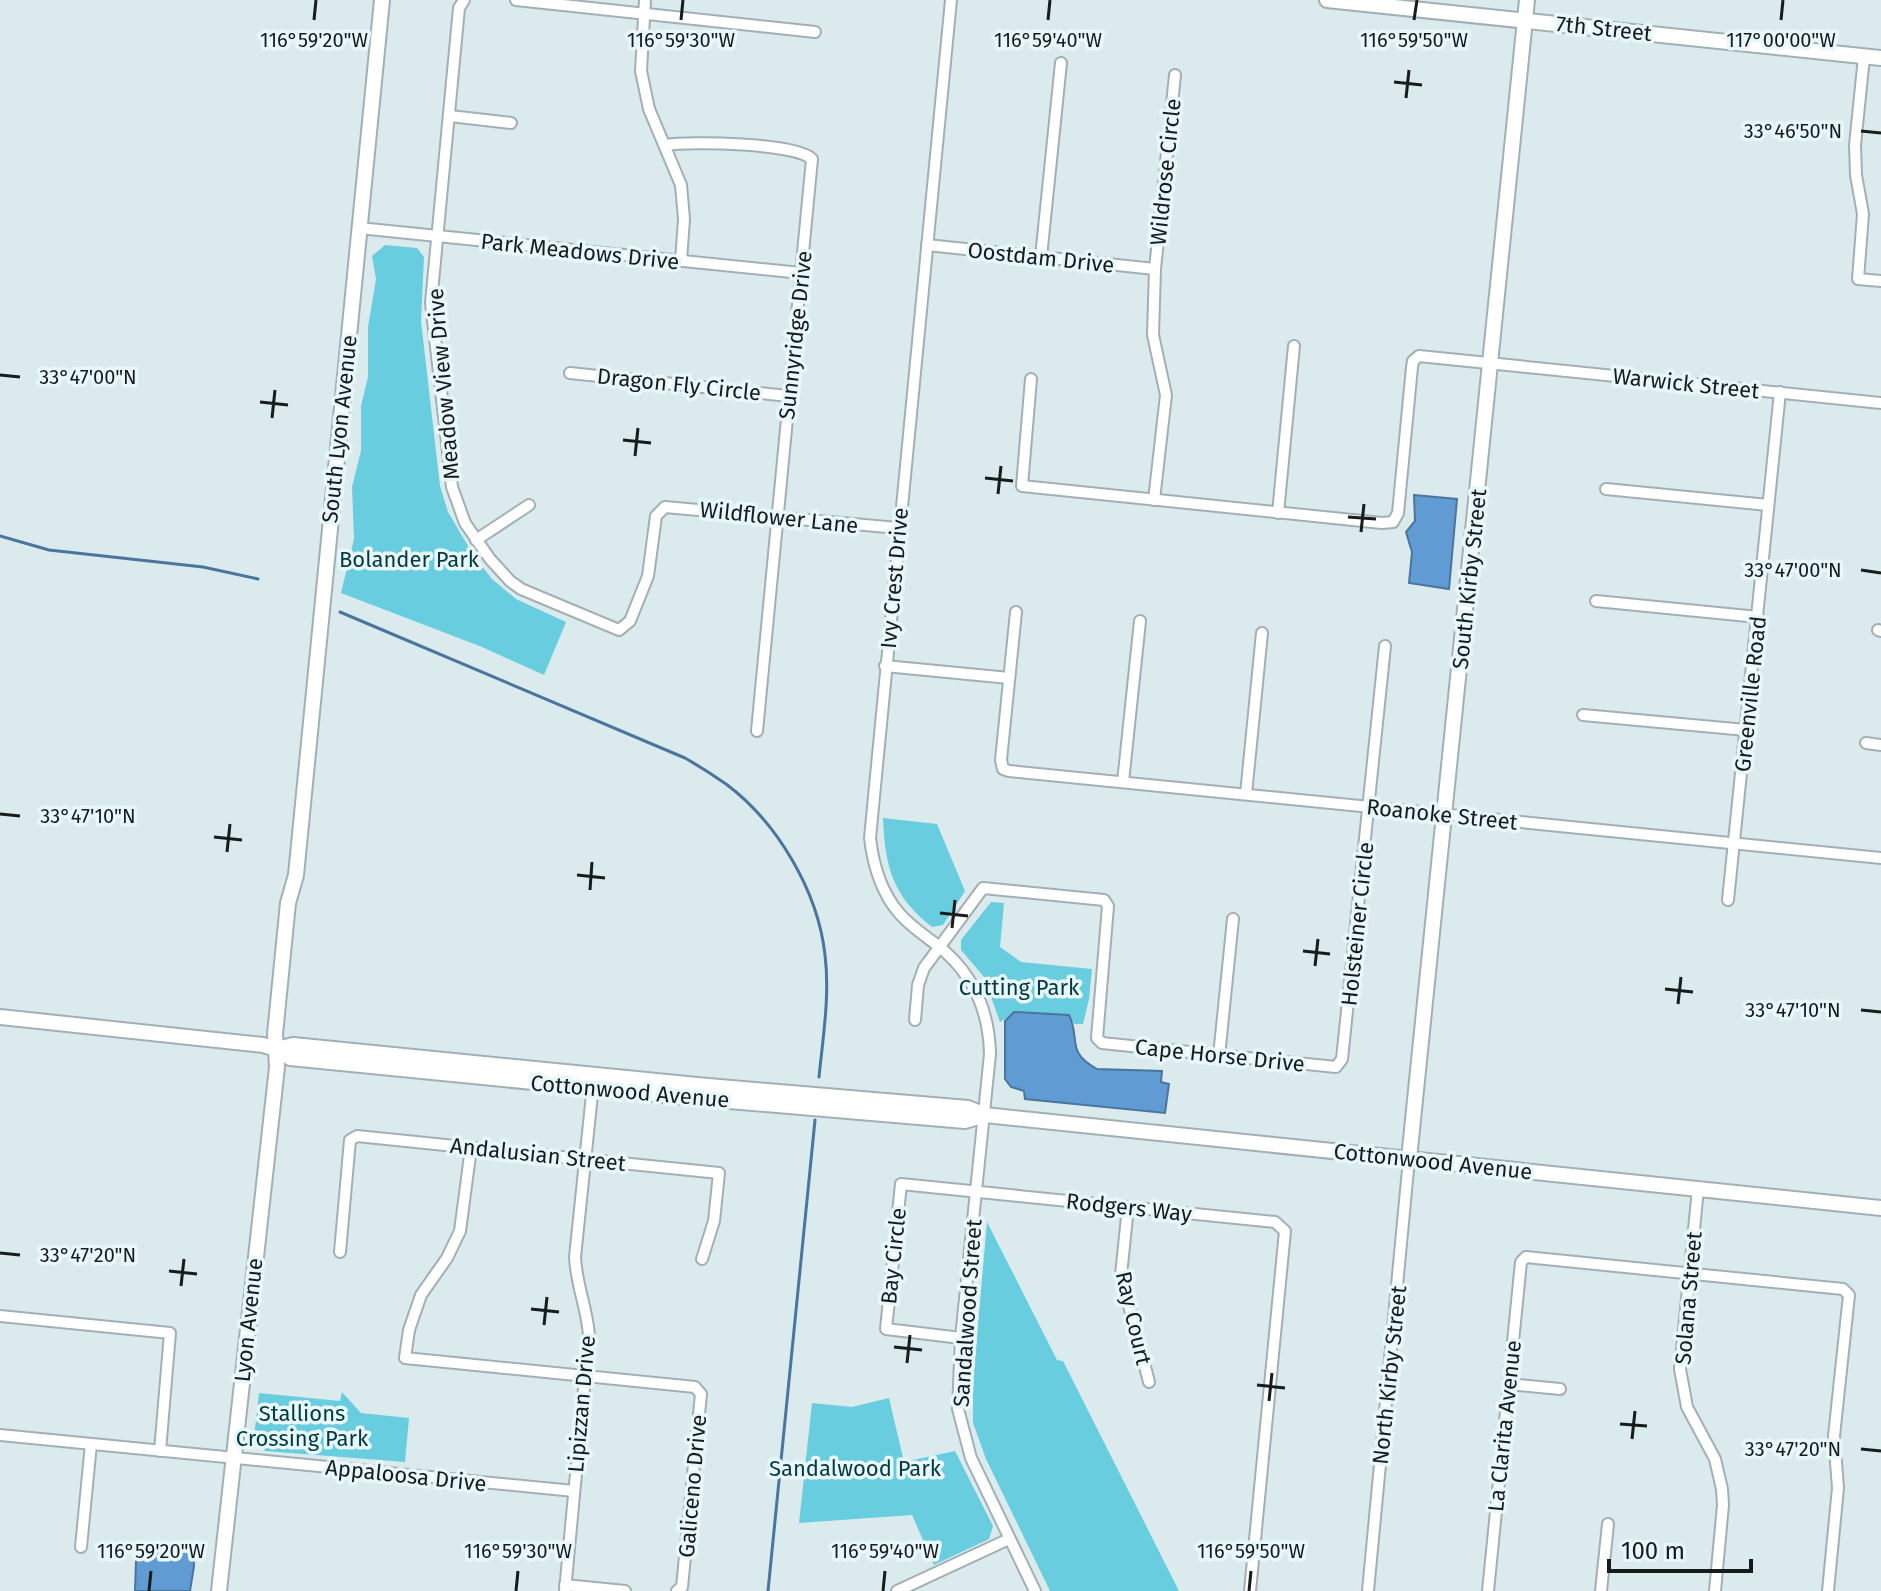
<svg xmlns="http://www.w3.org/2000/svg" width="1881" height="1591" viewBox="0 0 1881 1591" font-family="'Fira Sans',sans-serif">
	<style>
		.green { fill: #69cde0 }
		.water { fill: #609bd4; stroke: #4a759d; stroke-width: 2 }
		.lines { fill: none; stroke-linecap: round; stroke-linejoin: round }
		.stream { stroke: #4a759d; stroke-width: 3 }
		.street-casing { stroke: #a2b0b3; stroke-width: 14 }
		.secondary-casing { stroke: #a2b0b3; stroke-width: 18 }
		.street { stroke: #fff; stroke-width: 10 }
		.secondary { stroke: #fff; stroke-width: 14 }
		.ticks { fill: none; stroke: #161b1c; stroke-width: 3 }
		.labels { text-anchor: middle; stroke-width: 7; stroke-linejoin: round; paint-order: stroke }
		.street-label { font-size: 22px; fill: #161b1c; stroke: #e8f7fa }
		.park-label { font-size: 22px; fill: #023942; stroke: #e8f7fa }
		.ticks-label { font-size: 20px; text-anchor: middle; fill: #161b1c; stroke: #e8f7fa; stroke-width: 7; stroke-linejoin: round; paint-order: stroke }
	</style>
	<rect width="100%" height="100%" fill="#dbeaed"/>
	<g class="green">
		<path d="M 385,245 L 417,248 L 424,257 L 421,321 L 440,486 L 448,512 L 474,556 L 492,579 L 516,599 L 566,622 L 544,675 L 482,647 L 341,593 L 354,539 L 352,487 L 361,451 L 361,406 L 368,377 L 368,327 L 376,279 L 372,256 Z"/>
		<path d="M 883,818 L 937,824 L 965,891 L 943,925 L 932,927 C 892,896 885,866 883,818 Z"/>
		<path d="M 991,902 L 1004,903 L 1000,947 L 1021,962 L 1092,969 L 1089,999 L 1083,1024 L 1074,1024 L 1069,1015 L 1008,1017 L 1000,1022 L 984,977 L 961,950 L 961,940 Z"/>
		<path d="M 987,1222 L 1057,1360 L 1063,1361 L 1179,1591 L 1050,1591 L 986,1459 L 973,1423 L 973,1382 Z"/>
		<path d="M 342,1392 L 361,1413 L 409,1418 L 405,1462 L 265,1451 L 254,1437 L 259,1393 L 340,1401 Z"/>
		<path d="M 889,1398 L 904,1462 L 955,1451 L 993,1526 L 989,1539 L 934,1565 L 912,1515 L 799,1523 L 812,1403 L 852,1407 Z"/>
	</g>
	<g class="water">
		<path d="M 1414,495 L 1457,499 L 1449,589 L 1409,583 L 1412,552 L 1406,532 L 1415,521 Z"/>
		<path d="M 1014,1012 L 1069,1015 C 1081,1040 1065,1051 1097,1069 L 1162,1071 L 1161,1082 L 1169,1084 L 1165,1113 L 1025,1099 L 1024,1091 L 1011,1087 L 1005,1079 L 1005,1021 Z"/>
		<path d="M 142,1544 L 193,1547 L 194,1566 L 190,1591 L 135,1591 L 136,1561 Z"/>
	</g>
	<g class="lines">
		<g class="stream">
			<path d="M 0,536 L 49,550 L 203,567 L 258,579"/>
			<path d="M 340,612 L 685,758 C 699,766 713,775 726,784 C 777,822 818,891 825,955 C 830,995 823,1037 819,1077"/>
			<path d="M 768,1591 L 815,1120"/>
		</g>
		<g class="street-casing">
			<g id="street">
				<path d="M 464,0 L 459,8 L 431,303 L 452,487 L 465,523 L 490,559 L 510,581 L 521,589 L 619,630 L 630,621 L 648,576 L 656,516 L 665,507 L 898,528"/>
				<path d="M 516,0 L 815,32"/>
				<path d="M 645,0 L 641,71 L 649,109 L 681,185 L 684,219 L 681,261"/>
				<path d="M 951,0 L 870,838 C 873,864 881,892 899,913 C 910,926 924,935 937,945 C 973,973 989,1009 990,1054 L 961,1338 L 958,1409 L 971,1458 L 1035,1591"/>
				<path d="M 1864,57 L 1855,145 L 1856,175 L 1863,214 L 1858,279 L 1881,281"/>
				<path d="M 450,116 L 511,123"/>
				<path d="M 666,145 C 690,141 796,143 812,159 L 757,731"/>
				<path d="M 359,228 L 801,273"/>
				<path d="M 927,245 L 1155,269"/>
				<path d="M 1041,257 L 1061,63"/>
				<path d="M 570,373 L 788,396"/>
				<path d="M 1031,379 L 1022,486 L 1382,523 L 1393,522 L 1398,513 L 1412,367 L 1413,361 L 1419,356 L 1881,403"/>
				<path d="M 1606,489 L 1768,505"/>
				<path d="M 1154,500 L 1166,395 L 1153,335 L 1155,269 L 1175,75"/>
				<path d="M 1278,513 L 1294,346"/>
				<path d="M 476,540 L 529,505"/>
				<path d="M 1596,601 L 1758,617"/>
				<path d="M 1016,612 L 1001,760 L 1003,769 L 1009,771 L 1881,858"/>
				<path d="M 1878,630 L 1881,631"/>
				<path d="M 885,666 L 1009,678"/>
				<path d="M 1583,715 L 1746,730"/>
				<path d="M 1866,743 L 1881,745"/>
				<path d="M 1123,782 L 1140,621"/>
				<path d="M 1246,794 L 1262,633"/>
				<path d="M 1728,900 L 1780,392"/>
				<path d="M 915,1020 L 918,985 L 924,968 L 983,888 L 1104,900 L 1108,906 L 1097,1038 L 1102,1043 L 1336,1067 L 1342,1059 L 1385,646"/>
				<path d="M 1219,1056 L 1233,919"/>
				<path d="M 471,1148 L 460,1231 L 447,1258 L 421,1295 L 409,1330 L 405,1358 L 695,1387 L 701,1394 L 682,1587 L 677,1591"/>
				<path d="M 1698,1189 L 1680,1369 L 1687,1407 L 1715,1459 L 1722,1489 L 1723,1505 L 1715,1591"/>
				<path d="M 1128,1207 L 1121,1275 L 1149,1382"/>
				<path d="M 340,1252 L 350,1140 L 357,1136 L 719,1173 L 714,1221 L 702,1259"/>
				<path d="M 0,1316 L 170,1333 L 160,1451"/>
				<path d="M 961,1338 L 886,1329 L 901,1184 L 1275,1222 L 1285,1231 L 1250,1591"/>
				<path d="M 1509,1384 L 1560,1389"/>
				<path d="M 0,1435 L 574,1491"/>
				<path d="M 81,1547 L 91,1444"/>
				<path d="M 565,1585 L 625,1591"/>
				<path d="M 565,1591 L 589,1335 C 587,1308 576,1284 575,1257 L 593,1085"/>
				<path d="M 897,1591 L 1009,1539"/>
				<path d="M 1368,1591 L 1409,1159"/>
				<path d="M 1488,1591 L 1521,1262 L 1526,1257 L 1843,1289 L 1849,1295 L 1834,1436 L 1838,1488 L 1828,1591"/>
				<path d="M 1601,1591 L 1608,1524"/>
			</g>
		</g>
		<g class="secondary-casing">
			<g id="secondary">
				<path d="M 1327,0 L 1881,58"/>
				<path d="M 0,1017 L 263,1045 L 277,1049 L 290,1058 L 694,1098 L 965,1121 L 985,1115"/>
				<path d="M 277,1049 L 293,1045 L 697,1085 L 968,1108 L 985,1115 L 1881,1208"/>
				<path d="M 1409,1159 L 1527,0"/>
				<path d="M 219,1591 L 277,1067 L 275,1034 L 288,903 L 296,875 L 382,0"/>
			</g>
		</g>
		<use href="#street" class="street"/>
		<use href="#secondary" class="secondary"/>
	</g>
	<path class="ticks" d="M 314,20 L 316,0M 681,20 L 683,0M 1048,20 L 1050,0M 1414,20 L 1417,0M 1781,20 L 1783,0M 1394,82 L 1422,85M 1406,98 L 1409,70M 1861,131 L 1881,133M 0,375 L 20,377M 260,402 L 288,405M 272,418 L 275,390M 623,440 L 651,443M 635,456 L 638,428M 985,478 L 1013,481M 998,494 L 1001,466M 1348,517 L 1376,519M 1361,532 L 1364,504M 1861,570 L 1881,573M 0,814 L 20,816M 214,837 L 242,840M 227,852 L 230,824M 577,875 L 605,878M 590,890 L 592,862M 940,913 L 968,916M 952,928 L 955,900M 1303,951 L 1330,954M 1315,966 L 1318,939M 1665,989 L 1693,992M 1678,1004 L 1681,977M 1861,1010 L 1881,1012M 0,1253 L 20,1255M 169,1271 L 197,1274M 181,1286 L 184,1259M 531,1309 L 559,1312M 544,1325 L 547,1297M 894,1347 L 922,1350M 907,1363 L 910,1335M 1257,1385 L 1285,1388M 1269,1401 L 1272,1373M 1620,1424 L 1647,1426M 1632,1439 L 1635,1411M 1861,1449 L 1881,1451M 149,1591 L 151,1571M 516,1591 L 518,1571M 883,1591 L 885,1571M 1249,1591 L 1251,1571"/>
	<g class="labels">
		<g class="street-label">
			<text transform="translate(1604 28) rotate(6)" y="8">7th Street</text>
			<text transform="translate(1165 172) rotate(-84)" y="8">Wildrose Circle</text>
			<text transform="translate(580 251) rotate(6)" y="8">Park Meadows Drive</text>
			<text transform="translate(1041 257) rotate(6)" y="8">Oostdam Drive</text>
			<text transform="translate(795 335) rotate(-84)" y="8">Sunnyridge Drive</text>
			<text transform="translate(1686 383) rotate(6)" y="8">Warwick Street</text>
			<text transform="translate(443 384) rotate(-95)" y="8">Meadow View Drive</text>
			<text transform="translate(679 384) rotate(6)" y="8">Dragon Fly Circle</text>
			<text transform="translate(339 429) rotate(-84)" y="8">South Lyon Avenue</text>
			<text transform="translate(779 517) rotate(6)" y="8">Wildflower Lane</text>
			<text transform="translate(894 578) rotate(-85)" y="8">Ivy Crest Drive</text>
			<text transform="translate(1469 579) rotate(-84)" y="8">South Kirby Street</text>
			<text transform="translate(1750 694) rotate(-84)" y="8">Greenville Road</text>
			<text transform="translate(1442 814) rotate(6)" y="8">Roanoke Street</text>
			<text transform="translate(1357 924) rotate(-84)" y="8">Holsteiner Circle</text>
			<text transform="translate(1220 1055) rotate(6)" y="8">Cape Horse Drive</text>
			<text transform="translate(630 1091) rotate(5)" y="8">Cottonwood Avenue</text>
			<text transform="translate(538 1154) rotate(6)" y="8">Andalusian Street</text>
			<text transform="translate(1433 1161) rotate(6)" y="8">Cottonwood Avenue</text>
			<text transform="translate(1129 1207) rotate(6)" y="8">Rodgers Way</text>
			<text transform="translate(893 1256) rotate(-84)" y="8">Bay Circle</text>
			<text transform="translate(1688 1298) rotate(-85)" y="8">Solana Street</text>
			<text transform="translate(967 1313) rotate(-86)" y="8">Sandalwood Street</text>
			<text transform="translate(1134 1318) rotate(77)" y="8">Ray Court</text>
			<text transform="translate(248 1320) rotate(-84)" y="8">Lyon Avenue</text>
			<text transform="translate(1389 1375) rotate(-84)" y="8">North Kirby Street</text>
			<text transform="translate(581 1404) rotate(-85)" y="8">Lipizzan Drive</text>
			<text transform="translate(1504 1426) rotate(-84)" y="8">La Clarita Avenue</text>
			<text transform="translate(406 1475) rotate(6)" y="8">Appaloosa Drive</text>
			<text transform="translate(692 1486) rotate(-85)" y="8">Galiceno Drive</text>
		</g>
		<g class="park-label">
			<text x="409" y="567">Bolander Park</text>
			<text x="1019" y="995">Cutting Park</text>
			<text x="302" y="1421">Stallions<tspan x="302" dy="25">Crossing Park</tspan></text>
			<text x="855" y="1476">Sandalwood Park</text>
		</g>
	</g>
	<g class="ticks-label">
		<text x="314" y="47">116°59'20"W</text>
		<text x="681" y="47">116°59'30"W</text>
		<text x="1048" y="47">116°59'40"W</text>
		<text x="1414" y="47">116°59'50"W</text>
		<text x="1781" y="47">117°00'00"W</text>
		<text x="1793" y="138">33°46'50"N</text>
		<text x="88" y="384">33°47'00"N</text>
		<text x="1793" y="577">33°47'00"N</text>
		<text x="88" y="823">33°47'10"N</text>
		<text x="1793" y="1017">33°47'10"N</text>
		<text x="88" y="1262">33°47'20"N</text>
		<text x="1793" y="1456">33°47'20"N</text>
		<text x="151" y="1558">116°59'20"W</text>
		<text x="518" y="1558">116°59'30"W</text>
		<text x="885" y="1558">116°59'40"W</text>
		<text x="1251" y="1558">116°59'50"W</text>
	</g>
	<path d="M1609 1559v12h142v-12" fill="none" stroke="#161b1c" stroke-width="4"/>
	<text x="1621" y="1559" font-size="24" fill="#161b1c" stroke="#e8f7fa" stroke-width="6" paint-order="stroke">100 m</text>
</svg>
